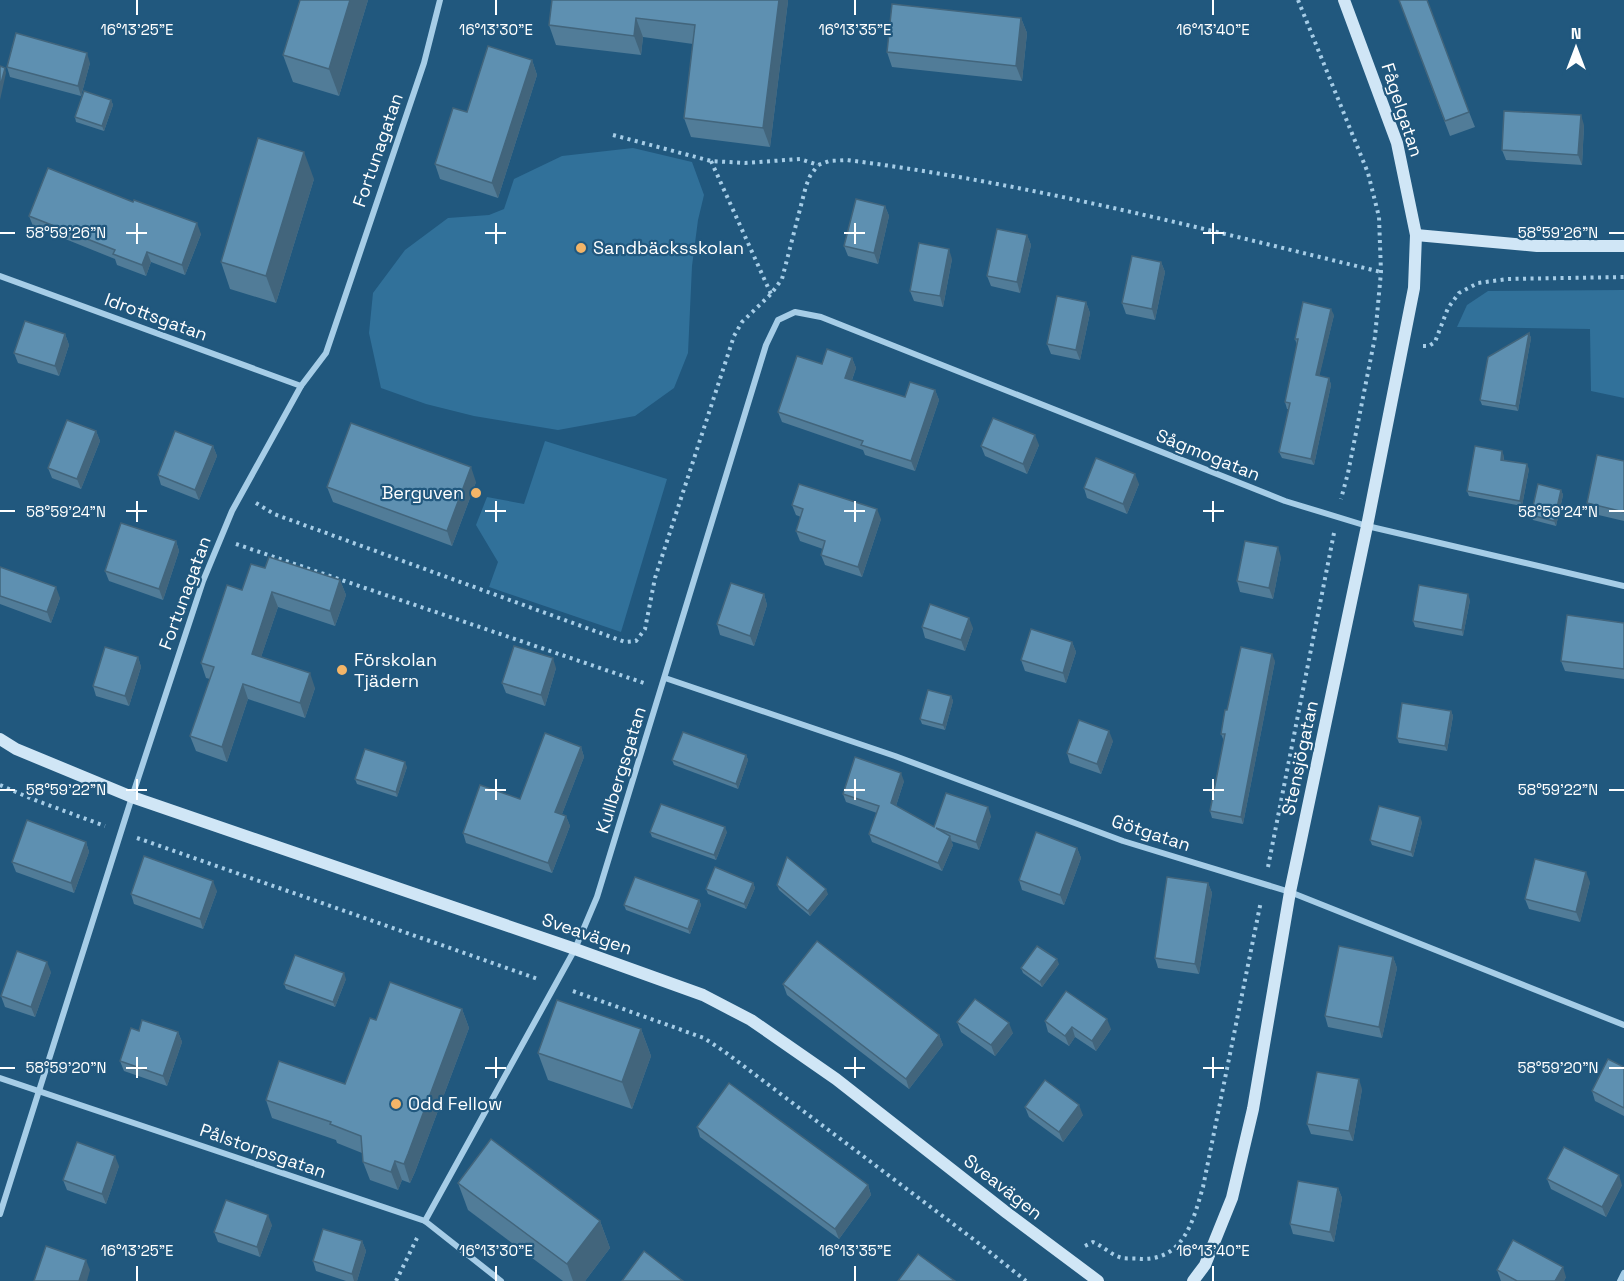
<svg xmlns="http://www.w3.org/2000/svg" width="1624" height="1281" viewBox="0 0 1624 1281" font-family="'Space Grotesk',sans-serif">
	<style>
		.green { fill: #31719a }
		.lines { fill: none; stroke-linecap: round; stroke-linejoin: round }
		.path { stroke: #a6cde7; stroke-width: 4; stroke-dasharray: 3 4.5; stroke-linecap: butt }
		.street { stroke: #a6cde7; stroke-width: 6 }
		.secondary { stroke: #d0e6f6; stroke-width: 12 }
		.wall { fill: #517c98 }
		.shaded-wall { fill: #42657c }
		.building { fill: #5e90b1; stroke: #42657c; stroke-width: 1.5 }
		.ticks { fill: none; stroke: #fff; stroke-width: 2 }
		.poi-dot { fill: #f3b568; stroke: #21587e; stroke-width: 2 }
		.labels { text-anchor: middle; stroke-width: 4.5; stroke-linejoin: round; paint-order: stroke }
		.street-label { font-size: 18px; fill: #fff; stroke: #21587e }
		.poi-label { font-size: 18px; fill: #fff; stroke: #21587e; text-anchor: start }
		.ticks-label { font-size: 15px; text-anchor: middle; fill: #fff; stroke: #21587e; stroke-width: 4.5; stroke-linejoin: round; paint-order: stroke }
	</style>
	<rect width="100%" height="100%" fill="#21587e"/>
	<g class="green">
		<path d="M 633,148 L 692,162 L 704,195 L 698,220 L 692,266 L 688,353 L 674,388 L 635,416 L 558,430 L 474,416 L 426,404 L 381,388 L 369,333 L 373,293 L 405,250 L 448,218 L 489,215 L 504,209 L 514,179 L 562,156 Z"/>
		<path d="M 1624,290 L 1624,398 L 1591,391 L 1590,329 L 1457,327 L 1467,305 L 1488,291 Z"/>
		<path d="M 545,441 L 667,479 L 621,632 L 489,587 L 498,562 L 476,525 L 487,497 L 524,504 Z"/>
	</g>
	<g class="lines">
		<g class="path">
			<path d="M 1298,0 L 1368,173 L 1379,217 L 1381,272 L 1375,337 L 1348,473 L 1341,499"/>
			<path d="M 613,135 L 711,161 L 745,163 L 800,159 L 818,165 L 829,161 L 847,160 C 1028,183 1204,229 1381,272"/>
			<path d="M 711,161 L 771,294"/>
			<path d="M 1423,346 L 1429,346 L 1435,342 L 1448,308 L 1459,293 L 1478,283 L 1508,279 L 1624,277"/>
			<path d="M 256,503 L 274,514 L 625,642 L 636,641 L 645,629 L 655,578 L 734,336 L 742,322 L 771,294 L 782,279 L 806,186 L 810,176 L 818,165"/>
			<path d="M 236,544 L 644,683"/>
			<path d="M 0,785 L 32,799 L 105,826"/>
			<path d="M 137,838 L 538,979"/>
			<path d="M 1268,867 L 1334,533"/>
			<path d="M 573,991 L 704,1038 L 725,1052 L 981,1245 L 1026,1281"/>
			<path d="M 1085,1246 L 1093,1242 C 1103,1246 1111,1255 1122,1258 C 1128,1259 1135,1258 1141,1259 C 1184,1260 1193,1221 1203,1187 L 1261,901"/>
			<path d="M 396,1281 L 417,1238"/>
		</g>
		<g class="street">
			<path d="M 0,276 L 301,386"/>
			<path d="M 665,678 L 895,756 L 1123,841 L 1290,892 L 1624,1025"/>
			<path d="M 0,1078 L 425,1221 L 501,1281"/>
			<path d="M 0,1214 L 132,797 L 203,581 L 232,511 L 301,386 L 326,353 L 424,63 L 440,0"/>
			<path d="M 425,1221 L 575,949 L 597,897 L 766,345 L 778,320 L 795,312 L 821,317 L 1285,501 L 1367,526 L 1624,586"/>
			<path d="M 1620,1281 L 1624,1273"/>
		</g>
		<g class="secondary">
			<path d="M 1416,235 L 1537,246 L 1624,246"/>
			<path d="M 0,739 L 16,749 L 132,797 L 575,949 L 703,995 L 751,1020 L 836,1079 L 1007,1213 L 1098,1281"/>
			<path d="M 1193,1281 L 1205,1265 L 1232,1198 L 1253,1109 L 1290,892 L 1367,526 L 1414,288 L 1416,235 L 1397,143 L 1344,0"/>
		</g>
	</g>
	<g class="wall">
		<path d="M 300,0 L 368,0 L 339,96 L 293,82 L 283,55 Z"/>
		<path d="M 1399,0 L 1469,112 L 1475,127 L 1450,136 Z"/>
		<path d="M 788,1 L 770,147 L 691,137 L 684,118 L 693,44 L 643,37 L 641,55 L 556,45 L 549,25 Z"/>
		<path d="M 1021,18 L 1027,33 L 1022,81 L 892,67 L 887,52 Z"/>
		<path d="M 532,60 L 537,75 L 498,198 L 440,179 L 435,164 L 467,112 Z"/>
		<path d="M 90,63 L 81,96 L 10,77 L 7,67 Z"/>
		<path d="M 111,100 L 113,105 L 104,131 L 76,122 L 75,117 Z"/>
		<path d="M 1584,125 L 1582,165 L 1506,160 L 1502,150 Z"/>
		<path d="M 314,179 L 276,303 L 230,289 L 221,262 Z"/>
		<path d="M 133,202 L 201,234 L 185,275 L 151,262 L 146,276 L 117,265 L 115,259 L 33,226 L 29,216 Z"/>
		<path d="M 885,206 L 889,216 L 878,264 L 848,256 L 844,246 Z"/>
		<path d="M 1027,235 L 1031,245 L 1020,293 L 991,286 L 987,276 Z"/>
		<path d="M 952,259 L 943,307 L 914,301 L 910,291 Z"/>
		<path d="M 1161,262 L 1165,272 L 1155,320 L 1126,314 L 1122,303 Z"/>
		<path d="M 1086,302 L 1090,313 L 1080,360 L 1051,354 L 1047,344 Z"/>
		<path d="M 1334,315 L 1319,376 L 1329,378 L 1331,385 L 1314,465 L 1282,458 L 1279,452 L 1289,409 L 1287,409 L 1285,402 L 1297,345 L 1295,339 Z"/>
		<path d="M 1529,333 L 1531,338 L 1518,411 L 1482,405 L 1480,400 Z"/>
		<path d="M 65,334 L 69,345 L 59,376 L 18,363 L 14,353 Z"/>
		<path d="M 852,358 L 856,368 L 852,380 L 905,397 L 935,390 L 939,400 L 915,471 L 865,455 L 863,450 L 782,422 L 778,412 L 822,364 Z"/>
		<path d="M 96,431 L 100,441 L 81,489 L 52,478 L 48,468 Z"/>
		<path d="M 1039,445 L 1027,474 L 985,456 L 981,446 Z"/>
		<path d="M 213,446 L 217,456 L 199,500 L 161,485 L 158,475 Z"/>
		<path d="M 1504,456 L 1504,460 L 1529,469 L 1522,506 L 1469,496 L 1467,491 Z"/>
		<path d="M 1624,461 L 1624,521 L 1590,513 L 1587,503 Z"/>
		<path d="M 476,482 L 452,546 L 333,502 L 327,487 Z"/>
		<path d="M 1139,484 L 1127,514 L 1087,498 L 1084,488 Z"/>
		<path d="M 1561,490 L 1563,495 L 1556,526 L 1533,520 L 1531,515 Z"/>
		<path d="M 792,505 L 881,519 L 862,577 L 825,565 L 821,555 L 823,549 L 800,541 L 796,531 L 801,517 L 796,515 Z"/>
		<path d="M 176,541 L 179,551 L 163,600 L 109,581 L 105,571 Z"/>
		<path d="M 1281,557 L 1273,599 L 1240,592 L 1237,581 Z"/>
		<path d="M 0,567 L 60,598 L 51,623 L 0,604 Z"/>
		<path d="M 265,568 L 340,580 L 346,595 L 335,626 L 278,607 L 261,657 L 315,688 L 305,718 L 248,699 L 227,762 L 196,751 L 190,736 L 210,679 L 206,678 L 201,663 L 242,590 Z"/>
		<path d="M 764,594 L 767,605 L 754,646 L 720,635 L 717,624 Z"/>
		<path d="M 1470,600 L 1463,636 L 1415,627 L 1413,621 Z"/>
		<path d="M 1624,623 L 1624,679 L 1565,671 L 1561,661 Z"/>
		<path d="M 922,627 L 973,628 L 965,651 L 925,638 Z"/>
		<path d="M 1072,642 L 1076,652 L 1066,683 L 1025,671 L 1021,660 Z"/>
		<path d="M 138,657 L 141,667 L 129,706 L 96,696 L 93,686 Z"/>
		<path d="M 1275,661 L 1243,824 L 1212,818 L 1210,811 L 1224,741 L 1221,734 L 1227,710 Z"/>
		<path d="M 556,668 L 545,706 L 506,693 L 502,683 Z"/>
		<path d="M 951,696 L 953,701 L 945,730 L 922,724 L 920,719 Z"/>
		<path d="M 1451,711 L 1453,716 L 1447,751 L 1399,743 L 1397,738 Z"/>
		<path d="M 1113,741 L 1101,774 L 1070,763 L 1067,753 Z"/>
		<path d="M 581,747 L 584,757 L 562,814 L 566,816 L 570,826 L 552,873 L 466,843 L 463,833 L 520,799 Z"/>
		<path d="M 746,755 L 748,760 L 738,789 L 674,765 L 672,760 Z"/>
		<path d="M 407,767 L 397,797 L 357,784 L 355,779 Z"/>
		<path d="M 904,781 L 896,806 L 934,827 L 991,816 L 979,850 L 951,841 L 953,845 L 942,871 L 872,842 L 869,834 L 877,813 L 846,802 L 843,794 Z"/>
		<path d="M 1422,822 L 1413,857 L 1372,845 L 1370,840 Z"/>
		<path d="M 650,832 L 727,832 L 716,860 L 652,837 Z"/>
		<path d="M 86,842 L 89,852 L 74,893 L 16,872 L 12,862 Z"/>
		<path d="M 1077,848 L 1081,858 L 1064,905 L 1022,890 L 1019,880 Z"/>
		<path d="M 1590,882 L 1580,922 L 1529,909 L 1525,899 Z"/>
		<path d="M 753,883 L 755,888 L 746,909 L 708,894 L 706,889 Z"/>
		<path d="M 1208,883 L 1212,893 L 1199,974 L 1158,968 L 1155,958 Z"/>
		<path d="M 777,885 L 828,894 L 810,916 L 779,890 Z"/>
		<path d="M 217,891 L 203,929 L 134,904 L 131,894 Z"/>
		<path d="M 699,900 L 701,905 L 690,934 L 626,910 L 624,905 Z"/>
		<path d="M 1393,957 L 1397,968 L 1382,1038 L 1328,1027 L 1325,1016 Z"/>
		<path d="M 1059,964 L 1042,987 L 1023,973 L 1021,968 Z"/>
		<path d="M 51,972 L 35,1017 L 5,1007 L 1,996 Z"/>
		<path d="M 346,979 L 335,1007 L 286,989 L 284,984 Z"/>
		<path d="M 783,984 L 939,1035 L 943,1045 L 909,1089 L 787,995 Z"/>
		<path d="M 462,1009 L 469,1028 L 415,1172 L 410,1183 L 402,1180 L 398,1190 L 370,1180 L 363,1162 L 362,1153 L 337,1143 L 336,1140 L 272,1118 L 266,1100 L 345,1084 L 376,1020 Z"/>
		<path d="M 1045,1021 L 1111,1029 L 1096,1051 L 1075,1037 L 1069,1046 L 1048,1032 Z"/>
		<path d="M 957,1022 L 1013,1033 L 995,1056 L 961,1032 Z"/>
		<path d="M 641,1029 L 651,1056 L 632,1109 L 548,1080 L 538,1053 Z"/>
		<path d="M 139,1031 L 178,1032 L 182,1042 L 167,1086 L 124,1071 L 120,1061 Z"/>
		<path d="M 1624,1067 L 1624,1116 L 1595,1101 L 1592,1091 Z"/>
		<path d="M 1362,1089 L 1353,1141 L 1311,1134 L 1307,1124 Z"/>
		<path d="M 1025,1107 L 1083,1115 L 1063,1142 L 1029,1117 Z"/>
		<path d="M 697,1127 L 868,1185 L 871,1195 L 839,1239 L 700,1137 Z"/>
		<path d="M 119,1166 L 106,1204 L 67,1190 L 63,1180 Z"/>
		<path d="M 1547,1179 L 1622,1185 L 1606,1217 L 1551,1189 Z"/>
		<path d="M 458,1183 L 600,1221 L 610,1248 L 585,1281 L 563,1281 L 468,1210 Z"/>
		<path d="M 1338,1188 L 1342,1198 L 1334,1242 L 1293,1234 L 1290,1224 Z"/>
		<path d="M 272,1225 L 260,1257 L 218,1242 L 214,1232 Z"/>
		<path d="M 362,1241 L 366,1251 L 357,1281 L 346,1281 L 316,1271 L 313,1261 Z"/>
		<path d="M 1497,1270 L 1566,1277 L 1564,1281 L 1501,1281 Z"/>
	</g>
	<g class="shaded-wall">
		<path d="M 350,0 L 368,0 L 339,96 L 329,69 Z"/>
		<path d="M 779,0 L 788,0 L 788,1 L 770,147 L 763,128 Z"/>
		<path d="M 636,18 L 643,37 L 641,55 L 634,36 Z"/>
		<path d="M 1021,18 L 1027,33 L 1022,81 L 1016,66 Z"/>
		<path d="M 87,53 L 90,63 L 81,96 L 78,86 Z"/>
		<path d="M 532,60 L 537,75 L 498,198 L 492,183 Z"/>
		<path d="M 5,68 L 6,73 L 0,100 L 0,87 Z"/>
		<path d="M 111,100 L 113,105 L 104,131 L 102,126 Z"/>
		<path d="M 1581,115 L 1584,125 L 1582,165 L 1578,155 Z"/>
		<path d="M 304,152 L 314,179 L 276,303 L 266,276 Z"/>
		<path d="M 885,206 L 889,216 L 878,264 L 874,253 Z"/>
		<path d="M 197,223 L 201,234 L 185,275 L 182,265 Z"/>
		<path d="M 1027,235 L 1031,245 L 1020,293 L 1017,282 Z"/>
		<path d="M 949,249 L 952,259 L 943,307 L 940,296 Z"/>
		<path d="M 147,252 L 151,262 L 146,276 L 142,265 Z"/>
		<path d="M 1161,262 L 1165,272 L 1155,320 L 1152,309 Z"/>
		<path d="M 1086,302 L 1090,313 L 1080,360 L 1076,350 Z"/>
		<path d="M 1331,309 L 1334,315 L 1318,382 L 1316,375 Z"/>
		<path d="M 1529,333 L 1531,338 L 1518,411 L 1516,406 Z"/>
		<path d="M 65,334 L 69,345 L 59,376 L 55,366 Z"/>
		<path d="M 852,358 L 856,368 L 849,388 L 845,378 Z"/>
		<path d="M 1329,378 L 1331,385 L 1314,465 L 1311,459 Z"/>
		<path d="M 935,390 L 939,400 L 915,471 L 911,461 Z"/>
		<path d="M 96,431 L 100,441 L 81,489 L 77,479 Z"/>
		<path d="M 1035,435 L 1039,445 L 1027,474 L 1023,464 Z"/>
		<path d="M 213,446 L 217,456 L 199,500 L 195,490 Z"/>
		<path d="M 1502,451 L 1504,456 L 1503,465 L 1501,460 Z"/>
		<path d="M 1527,464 L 1529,469 L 1522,506 L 1520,501 Z"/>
		<path d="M 471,467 L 476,482 L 452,546 L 447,531 Z"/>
		<path d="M 1135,474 L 1139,484 L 1127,514 L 1123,504 Z"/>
		<path d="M 1561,490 L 1563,495 L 1556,526 L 1554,521 Z"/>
		<path d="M 877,509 L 881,519 L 862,577 L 858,567 Z"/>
		<path d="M 176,541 L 179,551 L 163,600 L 159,589 Z"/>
		<path d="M 1278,547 L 1281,557 L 1273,599 L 1269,588 Z"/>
		<path d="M 340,580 L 346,595 L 335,626 L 330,611 Z"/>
		<path d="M 56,587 L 60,598 L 51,623 L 47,612 Z"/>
		<path d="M 272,592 L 278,607 L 257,669 L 252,654 Z"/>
		<path d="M 764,594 L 767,605 L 754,646 L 750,636 Z"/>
		<path d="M 1468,594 L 1470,600 L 1463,636 L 1462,630 Z"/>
		<path d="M 969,618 L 973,628 L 965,651 L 961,640 Z"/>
		<path d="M 1072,642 L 1076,652 L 1066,683 L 1063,673 Z"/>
		<path d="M 1272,654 L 1275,661 L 1243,824 L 1241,817 Z"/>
		<path d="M 138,657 L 141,667 L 129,706 L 125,696 Z"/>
		<path d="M 553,658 L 556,668 L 545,706 L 541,695 Z"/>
		<path d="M 310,673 L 315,688 L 305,718 L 300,703 Z"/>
		<path d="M 243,684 L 248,699 L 227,762 L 222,747 Z"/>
		<path d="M 951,696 L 953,701 L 945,730 L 943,725 Z"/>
		<path d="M 1451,711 L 1453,716 L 1447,751 L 1445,746 Z"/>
		<path d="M 1109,731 L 1113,741 L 1101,774 L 1097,764 Z"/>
		<path d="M 581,747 L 584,757 L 559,822 L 555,812 Z"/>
		<path d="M 746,755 L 748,760 L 738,789 L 736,784 Z"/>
		<path d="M 405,762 L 407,767 L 397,797 L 396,792 Z"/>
		<path d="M 901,773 L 904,781 L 894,812 L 891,803 Z"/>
		<path d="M 988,807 L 991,816 L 979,850 L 976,842 Z"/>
		<path d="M 566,816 L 570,826 L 552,873 L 548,863 Z"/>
		<path d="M 1420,817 L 1422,822 L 1413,857 L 1411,852 Z"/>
		<path d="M 725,827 L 727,832 L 716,860 L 714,855 Z"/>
		<path d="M 950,836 L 953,845 L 942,871 L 938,863 Z"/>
		<path d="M 86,842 L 89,852 L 74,893 L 71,883 Z"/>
		<path d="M 1077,848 L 1081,858 L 1064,905 L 1060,895 Z"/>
		<path d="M 1586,872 L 1590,882 L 1580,922 L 1576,912 Z"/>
		<path d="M 213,881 L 217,891 L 203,929 L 200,919 Z"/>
		<path d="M 753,883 L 755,888 L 746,909 L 744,904 Z"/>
		<path d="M 1208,883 L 1212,893 L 1199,974 L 1195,964 Z"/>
		<path d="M 826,889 L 828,894 L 810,916 L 808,911 Z"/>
		<path d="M 699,900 L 701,905 L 690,934 L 688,929 Z"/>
		<path d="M 1393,957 L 1397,968 L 1382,1038 L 1379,1027 Z"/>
		<path d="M 1057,959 L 1059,964 L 1042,987 L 1040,982 Z"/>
		<path d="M 47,962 L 51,972 L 35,1017 L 31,1007 Z"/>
		<path d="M 344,973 L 346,979 L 335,1007 L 333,1002 Z"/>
		<path d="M 462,1009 L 469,1028 L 415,1172 L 410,1183 L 404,1164 Z"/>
		<path d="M 1107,1019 L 1111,1029 L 1096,1051 L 1092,1041 Z"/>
		<path d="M 1009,1023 L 1013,1033 L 995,1056 L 991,1045 Z"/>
		<path d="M 1072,1027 L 1075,1037 L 1069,1046 L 1065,1036 Z"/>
		<path d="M 641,1029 L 651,1056 L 632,1109 L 622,1082 Z"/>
		<path d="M 178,1032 L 182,1042 L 167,1086 L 163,1076 Z"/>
		<path d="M 939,1035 L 943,1045 L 909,1089 L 906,1079 Z"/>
		<path d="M 1359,1079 L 1362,1089 L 1353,1141 L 1349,1131 Z"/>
		<path d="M 1079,1105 L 1083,1115 L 1063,1142 L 1059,1132 Z"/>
		<path d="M 115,1156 L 119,1166 L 106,1204 L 102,1194 Z"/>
		<path d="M 395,1161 L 402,1180 L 398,1190 L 391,1172 Z"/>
		<path d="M 1619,1175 L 1622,1185 L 1606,1217 L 1602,1207 Z"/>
		<path d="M 868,1185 L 871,1195 L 839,1239 L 835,1229 Z"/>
		<path d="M 1338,1188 L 1342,1198 L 1334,1242 L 1330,1232 Z"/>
		<path d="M 268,1215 L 272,1225 L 260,1257 L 257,1247 Z"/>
		<path d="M 600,1221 L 610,1248 L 585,1281 L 573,1281 L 567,1264 Z"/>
		<path d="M 362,1241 L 366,1251 L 357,1281 L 354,1281 L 352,1274 Z"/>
		<path d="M 86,1260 L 90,1270 L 87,1281 L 79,1281 Z"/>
		<path d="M 1563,1267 L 1566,1277 L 1564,1281 L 1555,1281 Z"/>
	</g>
	<g class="building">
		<path d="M 300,0 L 350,0 L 329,69 L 283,55 Z"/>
		<path d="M 552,0 L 779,0 L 763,128 L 684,118 L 695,25 L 636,18 L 634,36 L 549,25 Z"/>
		<path d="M 1399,0 L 1427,0 L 1469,112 L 1445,121 Z"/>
		<path d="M 892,4 L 1021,18 L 1016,66 L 887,52 Z"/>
		<path d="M 16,33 L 87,53 L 78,86 L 7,67 Z"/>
		<path d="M 488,46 L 532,60 L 492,183 L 435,164 L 453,108 L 467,112 Z"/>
		<path d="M 0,66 L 5,68 L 0,87 Z"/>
		<path d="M 84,91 L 111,100 L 102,126 L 75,117 Z"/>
		<path d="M 1504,111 L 1581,115 L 1578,155 L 1502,150 Z"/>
		<path d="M 258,138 L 304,152 L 266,276 L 221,262 Z"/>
		<path d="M 48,168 L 133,202 L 134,200 L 197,223 L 182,265 L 147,252 L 142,265 L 113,254 L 115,250 L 29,216 Z"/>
		<path d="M 856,199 L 885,206 L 874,253 L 844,246 Z"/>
		<path d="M 997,229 L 1027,235 L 1017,282 L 987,276 Z"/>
		<path d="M 919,243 L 949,249 L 940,296 L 910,291 Z"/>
		<path d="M 1132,256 L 1161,262 L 1152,309 L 1122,303 Z"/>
		<path d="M 1057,296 L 1086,302 L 1076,350 L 1047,344 Z"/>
		<path d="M 1303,302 L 1331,309 L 1316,375 L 1329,378 L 1311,459 L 1279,452 L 1290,403 L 1285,402 L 1298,339 L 1295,339 Z"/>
		<path d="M 25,321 L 65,334 L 55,366 L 14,353 Z"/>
		<path d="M 1529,333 L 1516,406 L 1480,400 L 1488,357 Z"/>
		<path d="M 827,349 L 852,358 L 845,378 L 905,397 L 910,382 L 935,390 L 911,461 L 861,445 L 863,441 L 778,412 L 797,356 L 822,364 Z"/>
		<path d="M 993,418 L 1035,435 L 1023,464 L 981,446 Z"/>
		<path d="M 67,420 L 96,431 L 77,479 L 48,468 Z"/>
		<path d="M 351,423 L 471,467 L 447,531 L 327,487 Z"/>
		<path d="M 175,431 L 213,446 L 195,490 L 158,475 Z"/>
		<path d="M 1475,446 L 1502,451 L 1501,460 L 1527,464 L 1520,501 L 1467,491 Z"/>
		<path d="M 1597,455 L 1624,461 L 1624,512 L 1587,503 Z"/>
		<path d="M 1096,458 L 1135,474 L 1123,504 L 1084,488 Z"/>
		<path d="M 799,484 L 877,509 L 858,567 L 821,555 L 825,541 L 796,531 L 803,509 L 792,505 Z"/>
		<path d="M 1538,484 L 1561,490 L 1554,521 L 1531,515 Z"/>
		<path d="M 121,523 L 176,541 L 159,589 L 105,571 Z"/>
		<path d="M 1245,541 L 1278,547 L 1269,588 L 1237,581 Z"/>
		<path d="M 269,557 L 340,580 L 330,611 L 272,592 L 252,654 L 310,673 L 300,703 L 243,684 L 222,747 L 190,736 L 214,667 L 201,663 L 227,585 L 242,590 L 251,564 L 265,568 Z"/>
		<path d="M 0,567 L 56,587 L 47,612 L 0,596 Z"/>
		<path d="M 731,583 L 764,594 L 750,636 L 717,624 Z"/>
		<path d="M 1419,585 L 1468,594 L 1462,630 L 1413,621 Z"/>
		<path d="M 930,604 L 969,618 L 961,640 L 922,627 Z"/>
		<path d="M 1567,615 L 1624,623 L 1624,669 L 1561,661 Z"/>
		<path d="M 1031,629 L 1072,642 L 1063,673 L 1021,660 Z"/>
		<path d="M 514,646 L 553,658 L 541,695 L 502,683 Z"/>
		<path d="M 105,647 L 138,657 L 125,696 L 93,686 Z"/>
		<path d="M 1241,647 L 1272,654 L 1241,817 L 1210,811 L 1225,734 L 1221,734 L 1225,710 L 1227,710 Z"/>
		<path d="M 928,690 L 951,696 L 943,725 L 920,719 Z"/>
		<path d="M 1402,703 L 1451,711 L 1445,746 L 1397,738 Z"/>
		<path d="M 1079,720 L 1109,731 L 1097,764 L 1067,753 Z"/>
		<path d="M 683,732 L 746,755 L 736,784 L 672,760 Z"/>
		<path d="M 545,733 L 581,747 L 555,812 L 566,816 L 548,863 L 463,833 L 480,785 L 520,799 Z"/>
		<path d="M 365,749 L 405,762 L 396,792 L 355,779 Z"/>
		<path d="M 855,757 L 901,773 L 891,803 L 934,827 L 946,793 L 988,807 L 976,842 L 936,828 L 950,836 L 938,863 L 869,834 L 879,806 L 843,794 Z"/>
		<path d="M 661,804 L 725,827 L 714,855 L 650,832 Z"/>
		<path d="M 1379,806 L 1420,817 L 1411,852 L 1370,840 Z"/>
		<path d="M 27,820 L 86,842 L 71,883 L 12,862 Z"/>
		<path d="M 1036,832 L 1077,848 L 1060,895 L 1019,880 Z"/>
		<path d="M 144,856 L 213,881 L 200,919 L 131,894 Z"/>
		<path d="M 787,857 L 826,889 L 808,911 L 777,885 Z"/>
		<path d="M 1535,859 L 1586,872 L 1576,912 L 1525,899 Z"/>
		<path d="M 715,867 L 753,883 L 744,904 L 706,889 Z"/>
		<path d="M 635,877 L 699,900 L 688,929 L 624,905 Z"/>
		<path d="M 1167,877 L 1208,883 L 1195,964 L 1155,958 Z"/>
		<path d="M 817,941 L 939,1035 L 906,1079 L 783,984 Z"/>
		<path d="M 1037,946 L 1057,959 L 1040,982 L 1021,968 Z"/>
		<path d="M 1339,946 L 1393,957 L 1379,1027 L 1325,1016 Z"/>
		<path d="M 17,951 L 47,962 L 31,1007 L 1,996 Z"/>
		<path d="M 295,955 L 344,973 L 333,1002 L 284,984 Z"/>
		<path d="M 390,982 L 462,1009 L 408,1154 L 404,1164 L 395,1161 L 391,1172 L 363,1162 L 361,1136 L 330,1124 L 331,1122 L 266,1100 L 279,1061 L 345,1084 L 370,1018 L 376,1020 Z"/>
		<path d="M 1066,991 L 1107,1019 L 1092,1041 L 1072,1027 L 1065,1036 L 1045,1021 Z"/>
		<path d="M 975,999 L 1009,1023 L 991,1045 L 957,1022 Z"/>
		<path d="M 557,1000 L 641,1029 L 622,1082 L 538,1053 Z"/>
		<path d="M 142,1020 L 178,1032 L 163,1076 L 120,1061 L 131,1028 L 139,1031 Z"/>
		<path d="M 1608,1059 L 1624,1067 L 1624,1108 L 1592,1091 Z"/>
		<path d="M 1317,1072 L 1359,1079 L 1349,1131 L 1307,1124 Z"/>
		<path d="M 1045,1080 L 1079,1105 L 1059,1132 L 1025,1107 Z"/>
		<path d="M 729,1083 L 868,1185 L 835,1229 L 697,1127 Z"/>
		<path d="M 491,1139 L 600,1221 L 567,1264 L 458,1183 Z"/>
		<path d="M 77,1142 L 115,1156 L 102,1194 L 63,1180 Z"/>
		<path d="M 1564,1147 L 1619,1175 L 1602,1207 L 1547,1179 Z"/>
		<path d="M 1298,1181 L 1338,1188 L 1330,1232 L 1290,1224 Z"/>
		<path d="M 226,1200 L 268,1215 L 257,1247 L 214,1232 Z"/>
		<path d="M 323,1229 L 362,1241 L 352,1274 L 313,1261 Z"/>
		<path d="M 1513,1240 L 1563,1267 L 1555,1281 L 1517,1281 L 1497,1270 Z"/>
		<path d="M 46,1246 L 86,1260 L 79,1281 L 34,1281 Z"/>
		<path d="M 644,1251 L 683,1281 L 622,1281 Z"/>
		<path d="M 918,1254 L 955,1281 L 898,1281 Z"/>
	</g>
	<path class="ticks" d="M 137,0 L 137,15M 496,0 L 496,15M 855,0 L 855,15M 1213,0 L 1213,15M 137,223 L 137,244M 496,223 L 496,244M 855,223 L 855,244M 1213,223 L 1213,244M 0,233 L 15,233M 126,233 L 147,233M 485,233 L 506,233M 844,233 L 865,233M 1203,233 L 1224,233M 1609,233 L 1624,233M 137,501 L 137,522M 496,501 L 496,522M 855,501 L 855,522M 1213,501 L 1213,522M 0,511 L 15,511M 126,511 L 147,511M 485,511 L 506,511M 844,511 L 865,511M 1203,511 L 1224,511M 1609,511 L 1624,511M 137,779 L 137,800M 496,779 L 496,800M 855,779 L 855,800M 1213,779 L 1213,800M 0,790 L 15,790M 126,790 L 147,790M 485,790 L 506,790M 844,790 L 865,790M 1203,790 L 1224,790M 1609,790 L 1624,790M 137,1057 L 137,1078M 496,1057 L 496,1078M 855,1057 L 855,1078M 1213,1057 L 1213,1078M 0,1068 L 15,1068M 126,1068 L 147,1068M 485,1068 L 506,1068M 844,1068 L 865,1068M 1203,1068 L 1224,1068M 1609,1068 L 1624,1068M 137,1266 L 137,1281M 496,1266 L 496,1281M 855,1266 L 855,1281M 1213,1266 L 1213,1281"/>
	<g class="poi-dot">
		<circle cx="581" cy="248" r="6"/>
		<circle cx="476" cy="493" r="6"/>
		<circle cx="342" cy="670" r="6"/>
		<circle cx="396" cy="1104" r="6"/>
	</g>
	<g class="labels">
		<g class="street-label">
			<text transform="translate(1402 110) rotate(72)" y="6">Fågelgatan</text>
			<text transform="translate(378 150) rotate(-71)" y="6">Fortunagatan</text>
			<text transform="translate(156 317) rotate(20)" y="6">Idrottsgatan</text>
			<text transform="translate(1208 455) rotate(22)" y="6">Sågmogatan</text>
			<text transform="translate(185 593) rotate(-70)" y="6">Fortunagatan</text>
			<text transform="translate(1300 758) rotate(-78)" y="6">Stensjögatan</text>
			<text transform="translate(621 770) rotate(-73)" y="6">Kullbergsgatan</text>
			<text transform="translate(1151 833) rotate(18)" y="6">Götgatan</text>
			<text transform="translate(587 934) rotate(19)" y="6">Sveavägen</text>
			<text transform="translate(263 1151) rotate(19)" y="6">Pålstorpsgatan</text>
			<text transform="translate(1003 1187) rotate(38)" y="6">Sveavägen</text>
		</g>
		<g class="poi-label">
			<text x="593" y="254">Sandbäcksskolan</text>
			<text x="464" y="499" text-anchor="end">Berguven</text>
			<text x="354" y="666">Förskolan<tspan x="354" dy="21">Tjädern</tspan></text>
			<text x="408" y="1110">Odd Fellow</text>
		</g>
	</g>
	<g class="ticks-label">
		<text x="137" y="35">16°13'25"E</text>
		<text x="496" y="35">16°13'30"E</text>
		<text x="855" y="35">16°13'35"E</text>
		<text x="1213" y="35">16°13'40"E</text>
		<text x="66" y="238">58°59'26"N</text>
		<text x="1558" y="238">58°59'26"N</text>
		<text x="66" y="517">58°59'24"N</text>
		<text x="1558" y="517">58°59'24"N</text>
		<text x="66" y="795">58°59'22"N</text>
		<text x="1558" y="795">58°59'22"N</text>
		<text x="66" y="1073">58°59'20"N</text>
		<text x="1558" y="1073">58°59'20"N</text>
		<text x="137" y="1256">16°13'25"E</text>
		<text x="496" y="1256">16°13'30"E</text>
		<text x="855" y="1256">16°13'35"E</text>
		<text x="1213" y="1256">16°13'40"E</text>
	</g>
	<g transform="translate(1576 48)" stroke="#21587e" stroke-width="4.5" paint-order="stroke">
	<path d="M0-4.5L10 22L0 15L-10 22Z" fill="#ffffff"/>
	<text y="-9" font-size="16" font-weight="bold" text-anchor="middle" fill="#ffffff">N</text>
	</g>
</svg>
